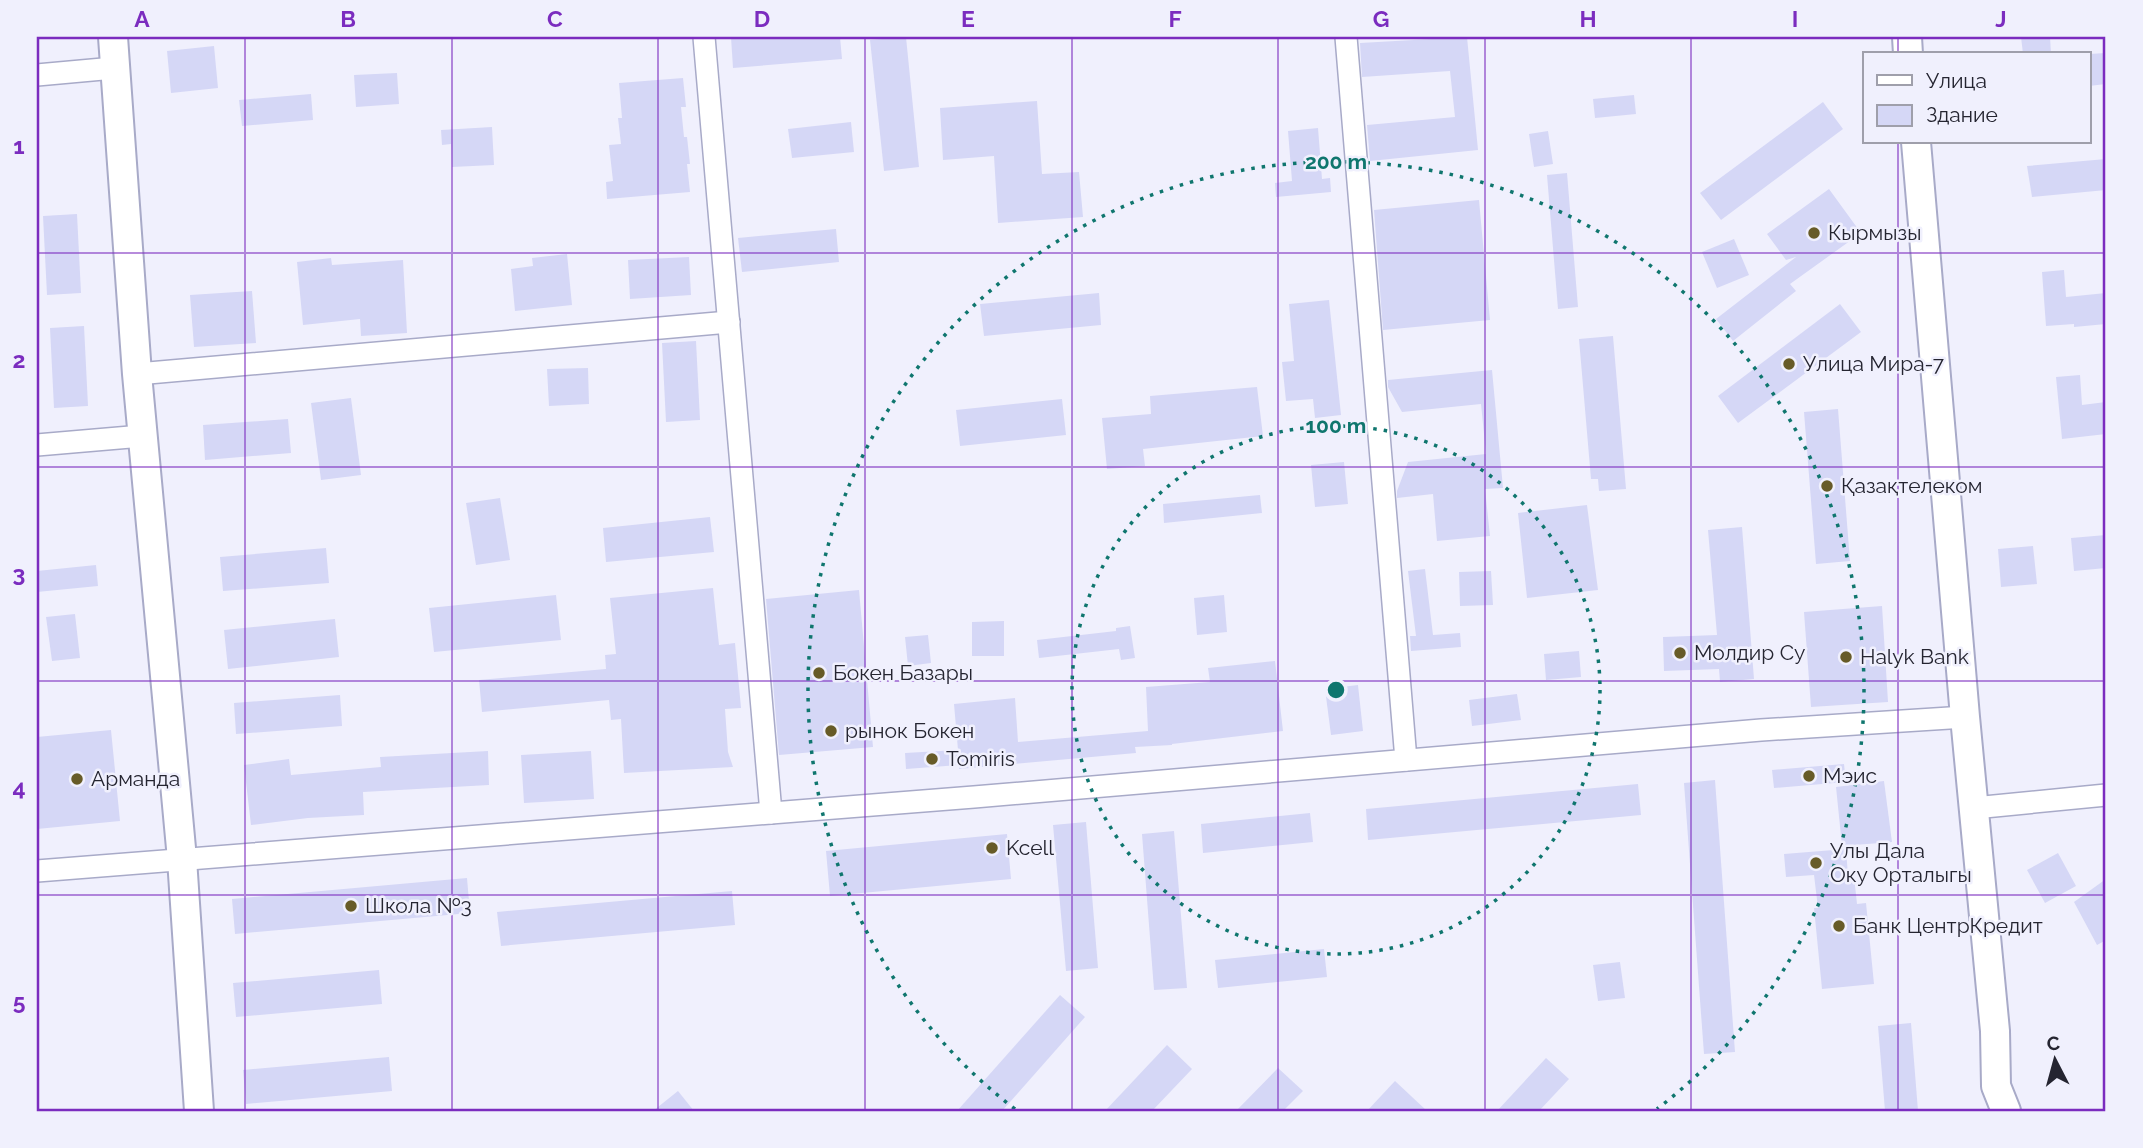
<svg xmlns="http://www.w3.org/2000/svg" width="2143" height="1148" viewBox="0 0 2143 1148" font-family="Raleway,sans-serif">
	<style>
		.building { fill: #d5d7f6 }
		.lines { fill: none; stroke-linecap: round; stroke-linejoin: round }
		.street-casing { stroke: #a8aac8; stroke-width: 24 }
		.secondary-casing { stroke: #a8aac8; stroke-width: 32 }
		.street { stroke: #fff; stroke-width: 21 }
		.secondary { stroke: #fff; stroke-width: 28 }
		.grid { fill: none; stroke: #7b2cbf; stroke-width: 2; stroke-opacity: 0.55 }
		.ring { fill: none; stroke: #0f766e; stroke-width: 3.5; stroke-dasharray: 3.5 7 }
		.poi-dot { fill: #675b28; stroke: #f0f0fd; stroke-width: 2.5 }
		.labels { text-anchor: middle; stroke-width: 5; stroke-linejoin: round; paint-order: stroke }
		.poi-label { font-size: 21px; fill: #252531; stroke: #f0f0fd; text-anchor: start }
		.centre { fill: #0f766e; stroke: #f0f0fd; stroke-width: 3.5 }
		.ring-label { font-size: 21px; text-anchor: middle; font-weight: bold; fill: #0f766e; stroke: #f0f0fd; stroke-width: 5; stroke-linejoin: round; paint-order: stroke }
		.neatline { fill: none; stroke: #7b2cbf; stroke-width: 2.5 }
		.grid-label { font-size: 23px; text-anchor: middle; font-weight: bold; fill: #7b2cbf }
	</style>
	<rect width="100%" height="100%" fill="#f0f0fd"/>
	<g class="building">
		<path d="M 731,37 L 840,37 L 842,59 L 733,68 Z"/>
		<path d="M 906,37 L 919,167 L 884,171 L 870,40 Z"/>
		<path d="M 1467,37 L 1478,150 L 1370,161 L 1367,125 L 1455,117 L 1450,71 L 1362,77 L 1360,43 Z"/>
		<path d="M 2021,37 L 2050,37 L 2051,54 L 2023,54 Z"/>
		<path d="M 214,46 L 218,88 L 171,93 L 167,51 Z"/>
		<path d="M 2106,53 L 2106,84 L 2089,86 L 2089,54 Z"/>
		<path d="M 397,73 L 399,104 L 356,107 L 354,75 Z"/>
		<path d="M 683,78 L 686,107 L 681,107 L 684,137 L 687,137 L 690,164 L 687,164 L 690,192 L 607,199 L 606,182 L 613,181 L 609,145 L 621,144 L 618,118 L 622,118 L 619,83 Z"/>
		<path d="M 311,94 L 313,120 L 242,126 L 239,100 Z"/>
		<path d="M 1634,95 L 1636,114 L 1595,118 L 1593,99 Z"/>
		<path d="M 1037,101 L 1042,174 L 1079,172 L 1083,217 L 998,223 L 994,156 L 943,160 L 940,108 Z"/>
		<path d="M 1823,102 L 1843,129 L 1721,220 L 1700,193 Z"/>
		<path d="M 851,122 L 854,152 L 792,158 L 788,129 Z"/>
		<path d="M 492,127 L 494,165 L 452,167 L 451,144 L 442,145 L 441,130 Z"/>
		<path d="M 1318,128 L 1322,179 L 1330,178 L 1331,192 L 1276,197 L 1275,183 L 1292,181 L 1288,131 Z"/>
		<path d="M 1548,131 L 1553,164 L 1534,167 L 1529,134 Z"/>
		<path d="M 2106,159 L 2106,190 L 2032,197 L 2027,166 Z"/>
		<path d="M 1567,173 L 1578,307 L 1558,309 L 1547,175 Z"/>
		<path d="M 1829,189 L 1861,233 L 1790,284 L 1796,291 L 1733,341 L 1716,319 L 1796,257 L 1786,260 L 1767,234 Z"/>
		<path d="M 1479,200 L 1490,320 L 1383,330 L 1374,210 Z"/>
		<path d="M 77,214 L 81,293 L 47,295 L 43,216 Z"/>
		<path d="M 836,229 L 839,262 L 742,272 L 738,238 Z"/>
		<path d="M 1734,239 L 1749,275 L 1717,288 L 1702,252 Z"/>
		<path d="M 567,254 L 572,305 L 515,311 L 511,269 L 533,266 L 532,258 Z"/>
		<path d="M 689,257 L 691,295 L 630,299 L 628,260 Z"/>
		<path d="M 331,258 L 332,265 L 403,260 L 407,333 L 361,336 L 360,319 L 303,325 L 297,262 Z"/>
		<path d="M 2064,270 L 2066,297 L 2106,293 L 2106,324 L 2074,327 L 2074,324 L 2046,326 L 2042,272 Z"/>
		<path d="M 252,291 L 256,343 L 194,347 L 190,295 Z"/>
		<path d="M 1099,293 L 1101,325 L 984,336 L 980,304 Z"/>
		<path d="M 1329,300 L 1341,415 L 1315,418 L 1313,399 L 1286,401 L 1282,362 L 1294,361 L 1289,304 Z"/>
		<path d="M 1840,304 L 1861,332 L 1738,423 L 1718,396 Z"/>
		<path d="M 84,326 L 88,406 L 54,408 L 50,328 Z"/>
		<path d="M 1613,336 L 1626,489 L 1599,491 L 1598,479 L 1591,479 L 1579,339 Z"/>
		<path d="M 696,341 L 700,420 L 666,422 L 662,343 Z"/>
		<path d="M 588,368 L 589,404 L 549,406 L 547,369 Z"/>
		<path d="M 1492,370 L 1503,488 L 1485,489 L 1490,536 L 1437,541 L 1433,494 L 1397,498 L 1397,491 L 1408,462 L 1486,454 L 1481,404 L 1402,412 L 1388,387 L 1388,380 Z"/>
		<path d="M 2080,375 L 2082,405 L 2106,402 L 2106,434 L 2062,439 L 2056,377 Z"/>
		<path d="M 1257,387 L 1263,436 L 1143,449 L 1145,466 L 1107,469 L 1102,418 L 1151,414 L 1150,396 Z"/>
		<path d="M 351,398 L 361,475 L 321,480 L 311,403 Z"/>
		<path d="M 1062,399 L 1066,435 L 960,446 L 956,410 Z"/>
		<path d="M 1838,409 L 1850,561 L 1816,564 L 1804,412 Z"/>
		<path d="M 288,419 L 291,453 L 205,460 L 203,425 Z"/>
		<path d="M 1344,462 L 1348,504 L 1315,507 L 1311,465 Z"/>
		<path d="M 1260,495 L 1262,513 L 1164,523 L 1163,504 Z"/>
		<path d="M 500,498 L 510,560 L 476,565 L 466,503 Z"/>
		<path d="M 1587,505 L 1598,590 L 1527,598 L 1518,513 Z"/>
		<path d="M 710,517 L 714,552 L 606,562 L 603,528 Z"/>
		<path d="M 1742,527 L 1754,679 L 1720,682 L 1719,669 L 1664,671 L 1663,637 L 1717,635 L 1708,530 Z"/>
		<path d="M 2106,535 L 2106,568 L 2074,571 L 2071,538 Z"/>
		<path d="M 2033,546 L 2037,584 L 2001,587 L 1998,549 Z"/>
		<path d="M 326,548 L 329,583 L 223,591 L 220,557 Z"/>
		<path d="M 96,565 L 98,586 L 37,592 L 37,571 Z"/>
		<path d="M 1425,569 L 1433,635 L 1460,633 L 1461,647 L 1411,651 L 1410,636 L 1416,636 L 1408,571 Z"/>
		<path d="M 1491,571 L 1493,605 L 1460,606 L 1459,572 Z"/>
		<path d="M 713,588 L 719,645 L 735,643 L 741,708 L 725,709 L 728,752 L 733,767 L 624,773 L 621,719 L 611,720 L 609,700 L 482,712 L 479,680 L 606,669 L 605,655 L 616,654 L 610,598 Z"/>
		<path d="M 859,590 L 873,747 L 779,755 L 766,599 Z"/>
		<path d="M 556,595 L 561,640 L 434,652 L 429,608 Z"/>
		<path d="M 1224,595 L 1227,632 L 1197,635 L 1194,598 Z"/>
		<path d="M 1882,606 L 1888,702 L 1811,707 L 1804,612 Z"/>
		<path d="M 75,614 L 80,658 L 52,661 L 46,617 Z"/>
		<path d="M 335,619 L 339,657 L 228,669 L 224,630 Z"/>
		<path d="M 1004,621 L 1004,656 L 972,656 L 972,622 Z"/>
		<path d="M 1130,626 L 1135,658 L 1121,660 L 1119,649 L 1039,658 L 1037,640 L 1116,631 L 1116,628 Z"/>
		<path d="M 928,635 L 931,663 L 908,666 L 905,637 Z"/>
		<path d="M 1579,651 L 1581,677 L 1546,680 L 1544,654 Z"/>
		<path d="M 1275,661 L 1283,731 L 1172,744 L 1172,745 L 1135,747 L 1136,753 L 959,769 L 959,765 L 906,769 L 905,753 L 958,750 L 954,704 L 1015,698 L 1018,742 L 1148,731 L 1146,687 L 1210,682 L 1208,668 Z"/>
		<path d="M 1358,685 L 1363,731 L 1331,735 L 1325,689 Z"/>
		<path d="M 1517,694 L 1521,720 L 1472,726 L 1469,700 Z"/>
		<path d="M 340,695 L 342,726 L 236,734 L 234,703 Z"/>
		<path d="M 111,730 L 120,821 L 37,829 L 37,737 Z"/>
		<path d="M 488,751 L 489,785 L 363,792 L 364,815 L 308,818 L 251,825 L 244,765 L 289,759 L 291,775 L 381,767 L 380,757 Z"/>
		<path d="M 591,751 L 594,799 L 524,803 L 521,755 Z"/>
		<path d="M 1844,764 L 1846,782 L 1774,788 L 1772,770 Z"/>
		<path d="M 1715,780 L 1735,1052 L 1704,1054 L 1684,783 Z"/>
		<path d="M 1884,781 L 1892,842 L 1842,846 L 1836,787 Z"/>
		<path d="M 1638,784 L 1641,815 L 1368,840 L 1366,809 Z"/>
		<path d="M 1310,813 L 1313,842 L 1203,853 L 1201,824 Z"/>
		<path d="M 1086,822 L 1098,968 L 1066,971 L 1053,825 Z"/>
		<path d="M 1174,831 L 1187,988 L 1154,990 L 1142,834 Z"/>
		<path d="M 1007,834 L 1011,879 L 830,896 L 826,851 Z"/>
		<path d="M 1846,849 L 1848,876 L 1854,876 L 1857,904 L 1866,903 L 1874,984 L 1822,989 L 1814,908 L 1818,908 L 1814,875 L 1786,877 L 1784,854 Z"/>
		<path d="M 2058,853 L 2076,886 L 2045,903 L 2027,870 Z"/>
		<path d="M 467,878 L 470,913 L 235,934 L 232,899 Z"/>
		<path d="M 2106,879 L 2106,940 L 2097,945 L 2074,902 Z"/>
		<path d="M 732,891 L 735,925 L 501,946 L 497,912 Z"/>
		<path d="M 1324,949 L 1327,977 L 1218,988 L 1215,960 Z"/>
		<path d="M 1620,962 L 1625,998 L 1598,1001 L 1593,965 Z"/>
		<path d="M 379,970 L 382,1004 L 236,1017 L 233,983 Z"/>
		<path d="M 1060,995 L 1085,1017 L 1002,1111 L 957,1111 Z"/>
		<path d="M 1911,1023 L 1918,1111 L 1885,1111 L 1878,1026 Z"/>
		<path d="M 1167,1045 L 1192,1069 L 1152,1111 L 1105,1111 Z"/>
		<path d="M 389,1057 L 392,1091 L 246,1104 L 243,1070 Z"/>
		<path d="M 1546,1058 L 1569,1079 L 1539,1111 L 1497,1111 Z"/>
		<path d="M 1278,1068 L 1303,1091 L 1283,1111 L 1236,1111 Z"/>
		<path d="M 1395,1081 L 1427,1111 L 1367,1111 Z"/>
		<path d="M 678,1091 L 694,1111 L 653,1111 Z"/>
	</g>
	<g class="lines">
		<g class="street-casing">
			<g id="street">
				<path d="M 704,37 L 771,813"/>
				<path d="M 1346,37 L 1406,760"/>
				<path d="M 37,75 L 114,68"/>
				<path d="M 137,374 L 729,322"/>
				<path d="M 37,445 L 142,436"/>
				<path d="M 1974,808 L 2106,795"/>
				<path d="M 37,871 L 974,797 L 1761,730 L 1965,717"/>
			</g>
		</g>
		<g class="secondary-casing">
			<g id="secondary">
				<path d="M 113,37 L 137,374 L 182,859 L 199,1111"/>
				<path d="M 1907,37 L 1908,54"/>
				<path d="M 1916,142 L 1965,717 L 1995,1031 L 1996,1086 L 2006,1111"/>
			</g>
		</g>
		<use href="#street" class="street"/>
		<use href="#secondary" class="secondary"/>
	</g>
	<path class="grid" d="M 245,37 L 245,1111M 452,37 L 452,1111M 658,37 L 658,1111M 865,37 L 865,1111M 1072,37 L 1072,1111M 1278,37 L 1278,1111M 1485,37 L 1485,1111M 1691,37 L 1691,1111M 1898,37 L 1898,54M 1898,142 L 1898,1111M 37,253 L 2106,253M 37,467 L 2106,467M 37,681 L 2106,681M 37,895 L 2106,895"/>
	<g class="ring">
		<circle cx="1336" cy="690" r="264"/>
		<path d="M1015 1109A528 528 0 1 1 1657 1109"/>
	</g>
	<g class="poi-dot">
		<circle cx="1814" cy="233" r="7"/>
		<circle cx="1789" cy="364" r="7"/>
		<circle cx="1827" cy="486" r="7"/>
		<circle cx="1680" cy="653" r="7"/>
		<circle cx="1846" cy="657" r="7"/>
		<circle cx="819" cy="673" r="7"/>
		<circle cx="831" cy="731" r="7"/>
		<circle cx="932" cy="759" r="7"/>
		<circle cx="1809" cy="776" r="7"/>
		<circle cx="77" cy="779" r="7"/>
		<circle cx="992" cy="848" r="7"/>
		<circle cx="1816" cy="863" r="7"/>
		<circle cx="351" cy="906" r="7"/>
		<circle cx="1839" cy="926" r="7"/>
	</g>
	<g class="labels">
		<g class="poi-label">
			<text x="1828" y="240">Кырмызы</text>
			<text x="1803" y="371">Улица Мира-7</text>
			<text x="1841" y="493">Қазақтелеком</text>
			<text x="1694" y="660">Молдир Су</text>
			<text x="1860" y="664">Halyk Bank</text>
			<text x="833" y="680">Бокен Базары</text>
			<text x="845" y="738">рынок Бокен</text>
			<text x="946" y="766">Tomiris</text>
			<text x="1823" y="783">Мэис</text>
			<text x="91" y="786">Арманда</text>
			<text x="1006" y="855">Kcell</text>
			<text x="1830" y="858">Улы Дала<tspan x="1830" dy="24">Оку Орталыгы</tspan></text>
			<text x="365" y="913">Школа №3</text>
			<text x="1853" y="933">Банк ЦентрКредит</text>
		</g>
	</g>
	<circle cx="1336" cy="690" r="10" class="centre"/>
	<g class="ring-label">
		<text x="1336" y="169">200 m</text>
		<text x="1336" y="433">100 m</text>
	</g>
	<rect width="2143" height="1148" fill="none" stroke="#f0f0fd" stroke-width="77"/>
	<rect x="1863" y="52" width="228" height="91" fill="#f0f0fd" stroke="#9f9fab" stroke-width="2"/>
	<rect x="1877" y="75" width="35" height="10" fill="#ffffff" stroke="#9f9fab" stroke-width="2"/>
	<text x="1926" y="88" font-size="21" fill="#252531">Улица</text>
	<rect x="1877" y="105" width="35" height="21" fill="#d5d7f6" stroke="#9f9fab" stroke-width="2"/>
	<text x="1926" y="122" font-size="21" fill="#252531">Здание</text>
	<g transform="translate(2055 1060) rotate(354)" stroke="#f0f0fd" stroke-width="5" paint-order="stroke">
	<path d="M0-5L12 26L0 18L-12 26Z" fill="#252531"/>
	<text y="-10" font-size="19" font-weight="bold" text-anchor="middle" fill="#252531">С</text>
	</g>
	<rect x="38" y="38" width="2066" height="1072" class="neatline"/>
	<g class="grid-label">
		<text x="142" y="27">A</text>
		<text x="348" y="27">B</text>
		<text x="555" y="27">C</text>
		<text x="762" y="27">D</text>
		<text x="968" y="27">E</text>
		<text x="1175" y="27">F</text>
		<text x="1381" y="27">G</text>
		<text x="1588" y="27">H</text>
		<text x="1795" y="27">I</text>
		<text x="2001" y="27">J</text>
		<text x="19" y="154">1</text>
		<text x="19" y="368">2</text>
		<text x="19" y="582">3</text>
		<text x="19" y="796">4</text>
		<text x="19" y="1010">5</text>
	</g>
</svg>
